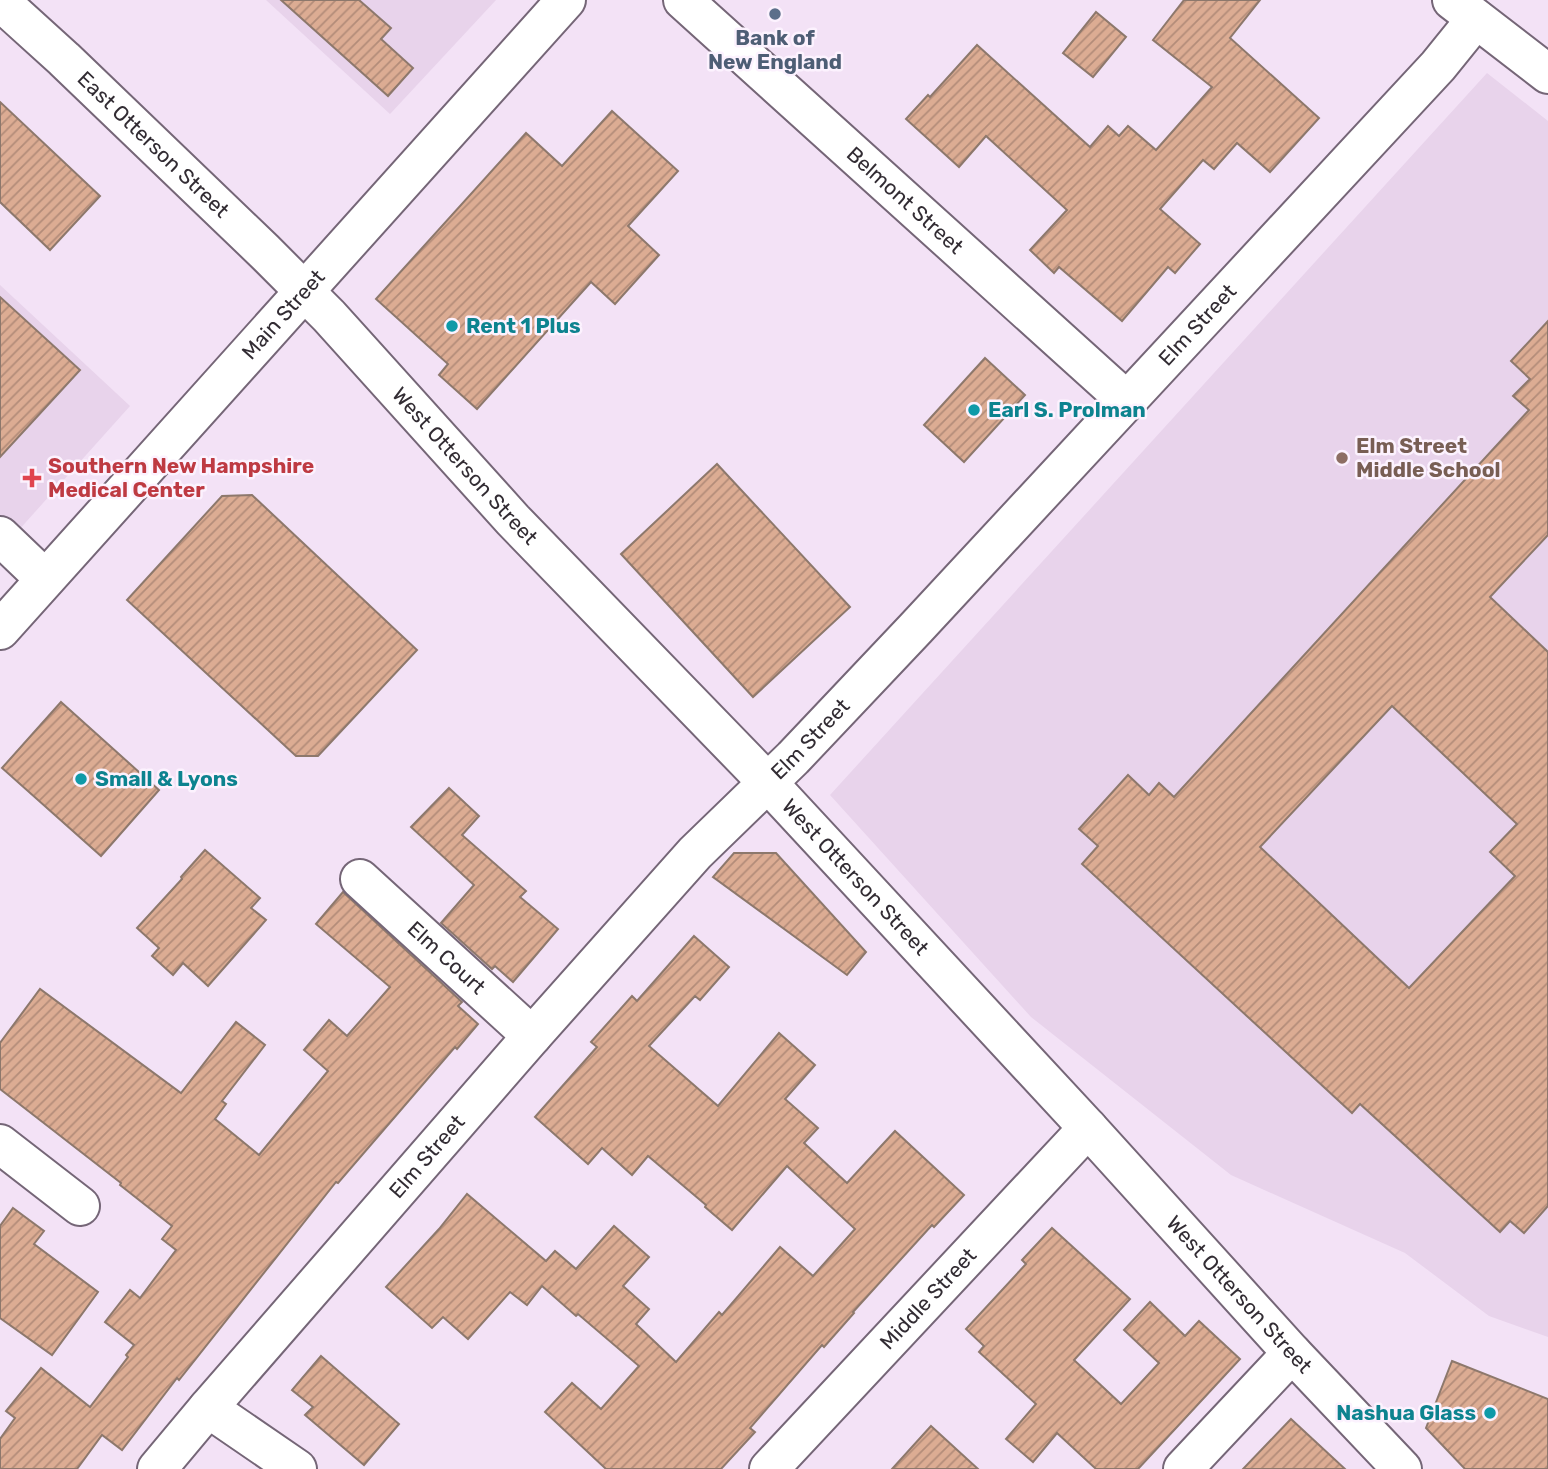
<svg xmlns="http://www.w3.org/2000/svg" width="1548" height="1469" viewBox="0 0 1548 1469" font-family="Rubik,sans-serif">
	<style>
		.built { fill: #e8d3eb }
		.building { fill: url(#building-hatch); stroke: #8d786c; stroke-width: 2; fill-rule: evenodd }
		.lines { fill: none; stroke-linecap: round; stroke-linejoin: round }
		.minor-casing { stroke: #756677; stroke-width: 42 }
		.major-casing { stroke: #756677; stroke-width: 42 }
		.minor { stroke: #fff; stroke-width: 38 }
		.major { stroke: #fff; stroke-width: 38 }
		.service-dot { fill: #5c6f8a; stroke: #fcf2fe; stroke-width: 2.5 }
		.culture-dot { fill: #0f9aa8; stroke: #fcf2fe; stroke-width: 2.5 }
		.education-dot { fill: #8d6e63; stroke: #fcf2fe; stroke-width: 2.5 }
		.health-dot { fill: #e0444e; stroke: #fcf2fe; stroke-width: 2.5 }
		.labels { text-anchor: middle; stroke-width: 5; stroke-linejoin: round; paint-order: stroke }
		.service-label { font-size: 21px; font-weight: bold; fill: #4e5e75; stroke: #fcf2fe }
		.street-label { font-size: 21px; fill: #322c33; stroke: #fcf2fe }
		.culture-label { font-size: 21px; font-weight: bold; fill: #0d838f; stroke: #fcf2fe; text-anchor: start }
		.education-label { font-size: 21px; font-weight: bold; fill: #785e54; stroke: #fcf2fe; text-anchor: start }
		.health-label { font-size: 21px; font-weight: bold; fill: #be3a42; stroke: #fcf2fe; text-anchor: start }
	</style>
	<defs>
		<pattern id="building-hatch" width="6" height="6" patternUnits="userSpaceOnUse" patternTransform="scale(1.75)"><rect width="6" height="6" fill="#dcac93"/><path d="M-1 1l2-2M0 6l6-6M5 7l2-2" fill="none" stroke="#b38c79"/></pattern>
	</defs>
	<rect width="100%" height="100%" fill="#f3e2f6"/>
	<g class="built">
		<path d="M 266,0 L 496,0 L 390,114 Z"/>
		<path d="M 1487,73 L 1548,121 L 1548,1337 L 1489,1316 L 1405,1253 L 1231,1175 L 1031,1017 L 830,795 Z"/>
		<path d="M 0,285 L 130,406 L 0,551 Z"/>
	</g>
	<g class="building">
		<path d="M 281,0 L 359,0 L 391,28 L 381,39 L 413,68 L 388,96 Z"/>
		<path d="M 1184,0 L 1260,0 L 1230,38 L 1319,118 L 1270,172 L 1237,143 L 1214,169 L 1203,160 L 1160,209 L 1200,244 L 1175,273 L 1168,267 L 1122,321 L 1059,267 L 1054,273 L 1030,250 L 1067,210 L 986,136 L 959,167 L 906,119 L 928,95 L 930,97 L 977,45 L 1090,147 L 1108,126 L 1119,136 L 1128,126 L 1156,150 L 1212,87 L 1153,40 Z"/>
		<path d="M 1096,12 L 1126,37 L 1093,77 L 1063,53 Z"/>
		<path d="M 0,102 L 100,196 L 50,250 L 0,202 Z"/>
		<path d="M 612,111 L 678,171 L 628,226 L 659,255 L 615,304 L 591,282 L 477,409 L 439,375 L 448,364 L 376,299 L 526,133 L 562,166 Z"/>
		<path d="M 0,297 L 80,370 L 0,457 Z"/>
		<path d="M 1548,321 L 1548,535 L 1490,597 L 1548,652 L 1548,1206 L 1524,1233 L 1510,1221 L 1500,1232 L 1360,1104 L 1352,1113 L 1082,864 L 1098,846 L 1079,829 L 1128,775 L 1149,795 L 1159,783 L 1174,797 L 1529,410 L 1513,396 L 1530,379 L 1511,361 ZM 1392,706 L 1517,824 L 1490,852 L 1515,876 L 1409,988 L 1260,847 Z"/>
		<path d="M 985,358 L 1025,395 L 964,462 L 924,425 Z"/>
		<path d="M 717,464 L 850,607 L 753,697 L 621,554 Z"/>
		<path d="M 252,495 L 417,650 L 318,756 L 296,756 L 127,600 L 222,496 Z"/>
		<path d="M 61,702 L 159,790 L 101,856 L 2,768 Z"/>
		<path d="M 449,788 L 479,816 L 462,835 L 526,891 L 520,897 L 558,929 L 513,982 L 495,966 L 492,969 L 441,923 L 474,885 L 411,827 Z"/>
		<path d="M 205,850 L 260,898 L 251,908 L 266,920 L 208,986 L 183,963 L 173,975 L 152,956 L 159,948 L 137,928 L 182,879 L 181,877 Z"/>
		<path d="M 734,853 L 776,853 L 866,952 L 847,975 L 713,877 Z"/>
		<path d="M 343,892 L 462,1002 L 458,1006 L 478,1024 L 457,1049 L 455,1047 L 338,1183 L 336,1182 L 179,1380 L 177,1378 L 122,1450 L 102,1435 L 77,1469 L 0,1469 L 0,1439 L 15,1418 L 6,1411 L 41,1368 L 90,1407 L 128,1357 L 126,1355 L 134,1345 L 105,1322 L 130,1290 L 140,1298 L 176,1250 L 162,1239 L 172,1226 L 120,1185 L 121,1183 L 0,1089 L 0,1043 L 40,989 L 181,1093 L 236,1022 L 265,1045 L 222,1101 L 226,1104 L 215,1119 L 259,1155 L 328,1071 L 304,1050 L 329,1020 L 347,1036 L 390,987 L 316,924 Z"/>
		<path d="M 694,936 L 729,967 L 700,1000 L 695,996 L 649,1046 L 718,1106 L 779,1033 L 815,1065 L 785,1099 L 818,1128 L 804,1143 L 847,1183 L 895,1131 L 964,1195 L 934,1227 L 932,1225 L 853,1312 L 854,1313 L 824,1347 L 822,1345 L 750,1428 L 755,1432 L 721,1469 L 606,1469 L 545,1412 L 572,1383 L 601,1409 L 639,1366 L 578,1314 L 576,1316 L 542,1286 L 527,1305 L 510,1292 L 468,1339 L 443,1317 L 432,1328 L 386,1287 L 439,1229 L 467,1194 L 546,1261 L 555,1251 L 576,1269 L 614,1226 L 649,1257 L 623,1286 L 649,1309 L 636,1324 L 676,1362 L 719,1312 L 722,1315 L 780,1247 L 813,1276 L 855,1229 L 787,1166 L 732,1230 L 705,1207 L 706,1205 L 648,1156 L 632,1175 L 602,1148 L 588,1164 L 535,1117 L 597,1047 L 591,1042 L 632,996 L 637,1001 Z"/>
		<path d="M 13,1208 L 44,1231 L 34,1244 L 98,1292 L 52,1355 L 0,1318 L 0,1226 Z"/>
		<path d="M 1052,1228 L 1130,1299 L 1074,1360 L 1121,1404 L 1159,1363 L 1124,1330 L 1150,1302 L 1185,1336 L 1199,1321 L 1240,1359 L 1138,1469 L 1096,1469 L 1057,1433 L 1033,1462 L 1006,1439 L 1036,1404 L 979,1352 L 984,1346 L 966,1329 L 1026,1264 L 1022,1260 Z"/>
		<path d="M 321,1356 L 399,1424 L 364,1465 L 305,1415 L 313,1407 L 292,1390 Z"/>
		<path d="M 1452,1361 L 1548,1399 L 1548,1469 L 1465,1469 L 1426,1428 Z"/>
		<path d="M 1291,1419 L 1345,1469 L 1243,1469 Z"/>
		<path d="M 931,1426 L 978,1469 L 892,1469 Z"/>
	</g>
	<g class="lines">
		<g class="minor-casing">
			<g id="minor">
				<path id="s1" d="M 683,0 L 1127,401"/>
				<path d="M 1452,0 L 1548,74"/>
				<path id="s2" d="M 0,1 L 64,59 L 264,251 L 329,316 L 513,520 L 768,783 L 1088,1128 L 1292,1353 L 1402,1469"/>
				<path d="M 0,536 L 45,579"/>
				<path id="s3" d="M 360,879 L 532,1036"/>
				<path d="M 0,1144 L 80,1206"/>
				<path d="M 208,1408 L 297,1469"/>
				<path id="s4" d="M 157,1469 L 208,1408 L 532,1036 L 695,853 L 793,758 L 916,628 L 1438,66 L 1476,19"/>
				<path id="s5" d="M 769,1469 L 1088,1128"/>
				<path d="M 1183,1469 L 1292,1353"/>
			</g>
		</g>
		<g class="major-casing">
			<g id="major">
				<path id="s6" d="M 0,630 L 566,0"/>
			</g>
		</g>
		<use href="#minor" class="minor"/>
		<use href="#major" class="major"/>
	</g>
	<circle class="service-dot" cx="775" cy="14" r="7"/>
	<g class="culture-dot">
		<circle cx="452" cy="326" r="7"/>
		<circle cx="974" cy="410" r="7"/>
		<circle cx="81" cy="779" r="7"/>
		<circle cx="1490" cy="1413" r="7"/>
	</g>
	<circle class="education-dot" cx="1342" cy="458" r="7"/>
	<path class="health-dot" d="M28.5 467.5h7v7h7v7h-7v7h-7v-7h-7v-7h7z"/>
	<g class="labels">
		<g class="service-label">
			<text x="775" y="45">Bank of<tspan x="775" dy="24">New England</tspan></text>
		</g>
		<g class="street-label">
			<text dy="7" stroke="none"><textPath href="#s2" startOffset="210">East Otterson Street</textPath></text>
			<text dy="7" stroke="none"><textPath href="#s1" startOffset="299">Belmont Street</textPath></text>
			<text dy="7" stroke="none"><textPath href="#s6" startOffset="424">Main Street</textPath></text>
			<text dy="7" stroke="none"><textPath href="#s4" startOffset="1547">Elm Street</textPath></text>
			<text dy="7" stroke="none"><textPath href="#s2" startOffset="658">West Otterson Street</textPath></text>
			<text dy="7" stroke="none"><textPath href="#s4" startOffset="980">Elm Street</textPath></text>
			<text dy="7" stroke="none"><textPath href="#s2" startOffset="1225">West Otterson Street</textPath></text>
			<text dy="7" stroke="none"><textPath href="#s3" startOffset="117">Elm Court</textPath></text>
			<text dy="7" stroke="none"><textPath href="#s4" startOffset="413">Elm Street</textPath></text>
			<text dy="7" stroke="none"><textPath href="#s2" startOffset="1792">West Otterson Street</textPath></text>
			<text dy="7" stroke="none"><textPath href="#s5" startOffset="233">Middle Street</textPath></text>
		</g>
		<g class="culture-label">
			<text x="466" y="333">Rent 1 Plus</text>
			<text x="988" y="417">Earl S. Prolman</text>
			<text x="95" y="786">Small &amp; Lyons</text>
			<text x="1476" y="1420" text-anchor="end">Nashua Glass</text>
		</g>
		<g class="education-label">
			<text x="1356" y="453">Elm Street<tspan x="1356" dy="24">Middle School</tspan></text>
		</g>
		<g class="health-label">
			<text x="48" y="473">Southern New Hampshire<tspan x="48" dy="24">Medical Center</tspan></text>
		</g>
	</g>
</svg>
